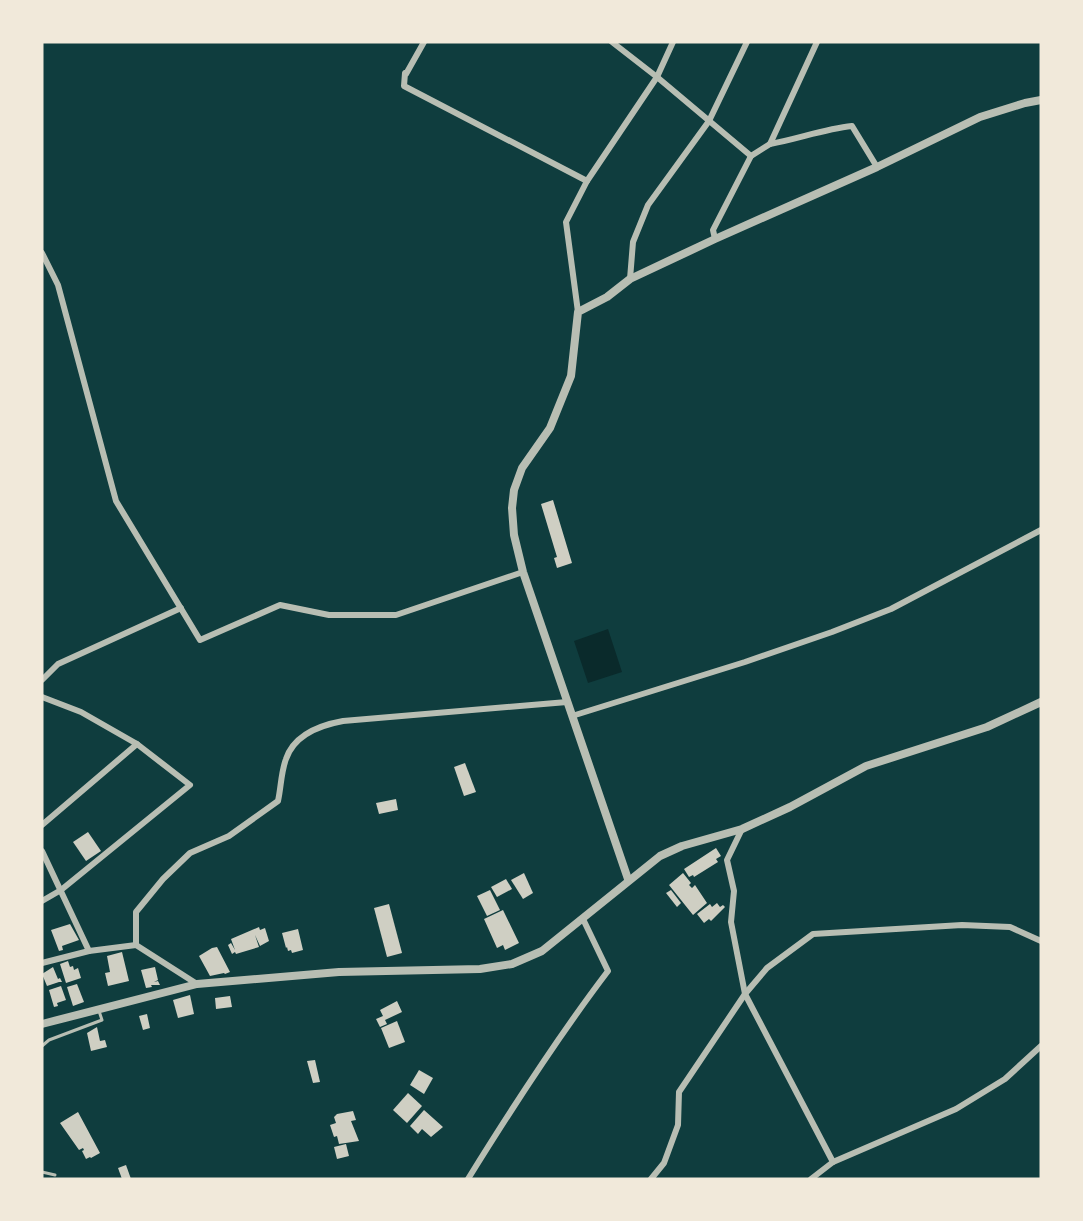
<svg xmlns="http://www.w3.org/2000/svg" width="1083" height="1221" viewBox="0 0 1083 1221" font-family="Signika,sans-serif">
	<style>
		.water { fill: #0a2a2b }
		.building { fill: #cfcfc3 }
		.lines { fill: none; stroke-linecap: round; stroke-linejoin: round }
		.service { stroke: #b8beb3; stroke-width: 3 }
		.minor { stroke: #b8beb3; stroke-width: 6 }
		.tertiary { stroke: #b8beb3; stroke-width: 8 }
	</style>
	<rect width="100%" height="100%" fill="#0f3d3e"/>
	<path class="water" d="M 608,629 L 622,672 L 588,683 L 574,641 Z"/>
	<g class="building">
		<path d="M 553,500 L 572,563 L 557,568 L 554,558 L 557,557 L 541,504 Z"/>
		<path d="M 465,763 L 476,792 L 464,796 L 454,767 Z"/>
		<path d="M 396,799 L 398,810 L 379,814 L 376,803 Z"/>
		<path d="M 88,832 L 101,851 L 86,861 L 73,842 Z"/>
		<path d="M 716,848 L 721,856 L 716,859 L 718,862 L 694,877 L 693,875 L 689,877 L 684,869 Z"/>
		<path d="M 524,873 L 533,893 L 523,899 L 511,880 Z"/>
		<path d="M 683,873 L 691,883 L 689,885 L 692,888 L 695,885 L 707,903 L 693,915 L 669,885 Z"/>
		<path d="M 506,879 L 512,889 L 497,897 L 491,887 Z"/>
		<path d="M 490,890 L 500,910 L 487,916 L 477,896 Z"/>
		<path d="M 671,890 L 681,903 L 677,907 L 666,893 Z"/>
		<path d="M 717,903 L 720,907 L 723,905 L 725,907 L 711,921 L 709,919 L 704,923 L 697,914 L 710,904 L 712,907 Z"/>
		<path d="M 389,904 L 402,953 L 387,957 L 374,908 Z"/>
		<path d="M 503,910 L 519,943 L 505,950 L 503,945 L 497,948 L 484,919 Z"/>
		<path d="M 70,924 L 79,940 L 62,946 L 63,950 L 59,951 L 51,930 Z"/>
		<path d="M 259,927 L 260,930 L 265,928 L 269,941 L 260,946 L 255,935 L 259,947 L 236,954 L 235,952 L 232,954 L 228,945 L 231,943 L 235,950 L 231,939 Z"/>
		<path d="M 298,929 L 303,950 L 292,953 L 291,950 L 288,951 L 287,947 L 286,948 L 282,933 Z"/>
		<path d="M 217,947 L 230,972 L 225,974 L 224,973 L 210,976 L 199,956 L 212,948 Z"/>
		<path d="M 122,952 L 129,981 L 108,986 L 105,973 L 110,972 L 107,956 Z"/>
		<path d="M 68,961 L 70,967 L 73,966 L 74,970 L 78,968 L 81,978 L 66,983 L 60,964 Z"/>
		<path d="M 53,967 L 58,979 L 60,978 L 62,982 L 59,982 L 47,986 L 42,974 Z"/>
		<path d="M 155,967 L 158,980 L 154,982 L 158,981 L 160,985 L 151,985 L 152,987 L 146,988 L 141,970 Z"/>
		<path d="M 77,984 L 84,1002 L 73,1006 L 67,987 Z"/>
		<path d="M 61,986 L 66,1000 L 57,1003 L 58,1006 L 54,1007 L 49,990 Z"/>
		<path d="M 190,995 L 194,1014 L 178,1018 L 173,1000 Z"/>
		<path d="M 230,996 L 232,1007 L 216,1009 L 215,998 Z"/>
		<path d="M 397,1001 L 402,1012 L 385,1020 L 387,1024 L 380,1027 L 376,1019 L 383,1016 L 380,1010 Z"/>
		<path d="M 147,1014 L 150,1028 L 143,1030 L 139,1016 Z"/>
		<path d="M 397,1021 L 405,1042 L 389,1048 L 381,1028 Z"/>
		<path d="M 97,1027 L 100,1041 L 105,1040 L 107,1047 L 91,1051 L 87,1033 Z"/>
		<path d="M 315,1060 L 320,1082 L 313,1083 L 307,1061 Z"/>
		<path d="M 419,1070 L 433,1078 L 424,1094 L 410,1085 Z"/>
		<path d="M 408,1093 L 422,1106 L 407,1123 L 393,1110 Z"/>
		<path d="M 424,1110 L 443,1127 L 431,1137 L 422,1129 L 418,1134 L 410,1126 Z"/>
		<path d="M 353,1111 L 356,1120 L 351,1121 L 359,1141 L 339,1144 L 337,1136 L 334,1137 L 330,1125 L 336,1123 L 334,1117 L 337,1114 Z"/>
		<path d="M 78,1112 L 100,1153 L 91,1158 L 90,1157 L 86,1159 L 82,1151 L 84,1150 L 83,1148 L 79,1150 L 60,1123 Z"/>
		<path d="M 346,1144 L 349,1156 L 337,1159 L 334,1147 Z"/>
		<path d="M 126,1165 L 131,1179 L 122,1179 L 118,1168 Z"/>
	</g>
	<g class="lines">
		<g class="service">
			<path d="M 42,1046 L 49,1040 L 102,1020 L 99,1011"/>
			<path d="M 42,1172 L 55,1175"/>
		</g>
		<g class="minor">
			<path d="M 424,42 L 406,74 L 405,73 L 404,86 L 587,181"/>
			<path d="M 612,42 L 657,77 L 751,156"/>
			<path d="M 770,144 C 798,139 824,129 852,126 L 877,167"/>
			<path d="M 715,239 L 713,230 L 751,156 L 770,144 L 817,42"/>
			<path d="M 42,253 L 58,285 L 116,501 L 200,640 L 280,605 L 329,615 L 396,615 L 523,572"/>
			<path d="M 630,279 L 633,242 L 648,205 L 709,121 L 747,42"/>
			<path d="M 578,312 L 566,222 L 587,181 L 657,77 L 673,42"/>
			<path d="M 42,680 L 58,664 L 181,608"/>
			<path d="M 42,697 L 81,712 L 137,744 L 42,825"/>
			<path d="M 572,716 L 745,662 L 832,632 L 891,609 L 1041,530"/>
			<path d="M 742,829 L 727,860 L 734,891 L 731,922 L 745,994 L 833,1162"/>
			<path d="M 42,851 L 89,951 L 42,963"/>
			<path d="M 42,901 L 61,890 L 190,785 L 137,744"/>
			<path d="M 89,951 L 136,945"/>
			<path d="M 197,984 L 136,945 L 136,912 L 163,879 L 190,853 L 229,836 L 278,801 C 281,788 281,772 286,759 C 294,735 321,725 343,721 L 567,702"/>
			<path d="M 468,1179 C 512,1108 557,1038 608,971 L 583,919"/>
			<path d="M 651,1179 L 664,1163 L 678,1125 L 679,1092 L 745,994 L 767,968 L 813,934 L 962,925 L 1010,927 L 1041,941"/>
			<path d="M 811,1179 L 833,1162 L 956,1109 L 1005,1079 L 1041,1046"/>
		</g>
		<g class="tertiary">
			<path d="M 628,879 L 523,572 L 514,535 L 512,508 L 514,490 L 522,468 L 550,428 L 571,376 L 578,312 L 607,297 L 630,279 L 715,239 L 877,167 L 980,117 L 1025,103 L 1041,100"/>
			<path d="M 42,1024 L 197,984 L 339,972 L 480,969 L 512,964 L 542,951 L 660,856 L 682,846 L 742,829 L 790,807 L 866,766 L 987,727 L 1041,702"/>
		</g>
	</g>
	<rect width="1083" height="1221" fill="none" stroke="#f1e9da" stroke-width="87"/>
</svg>
